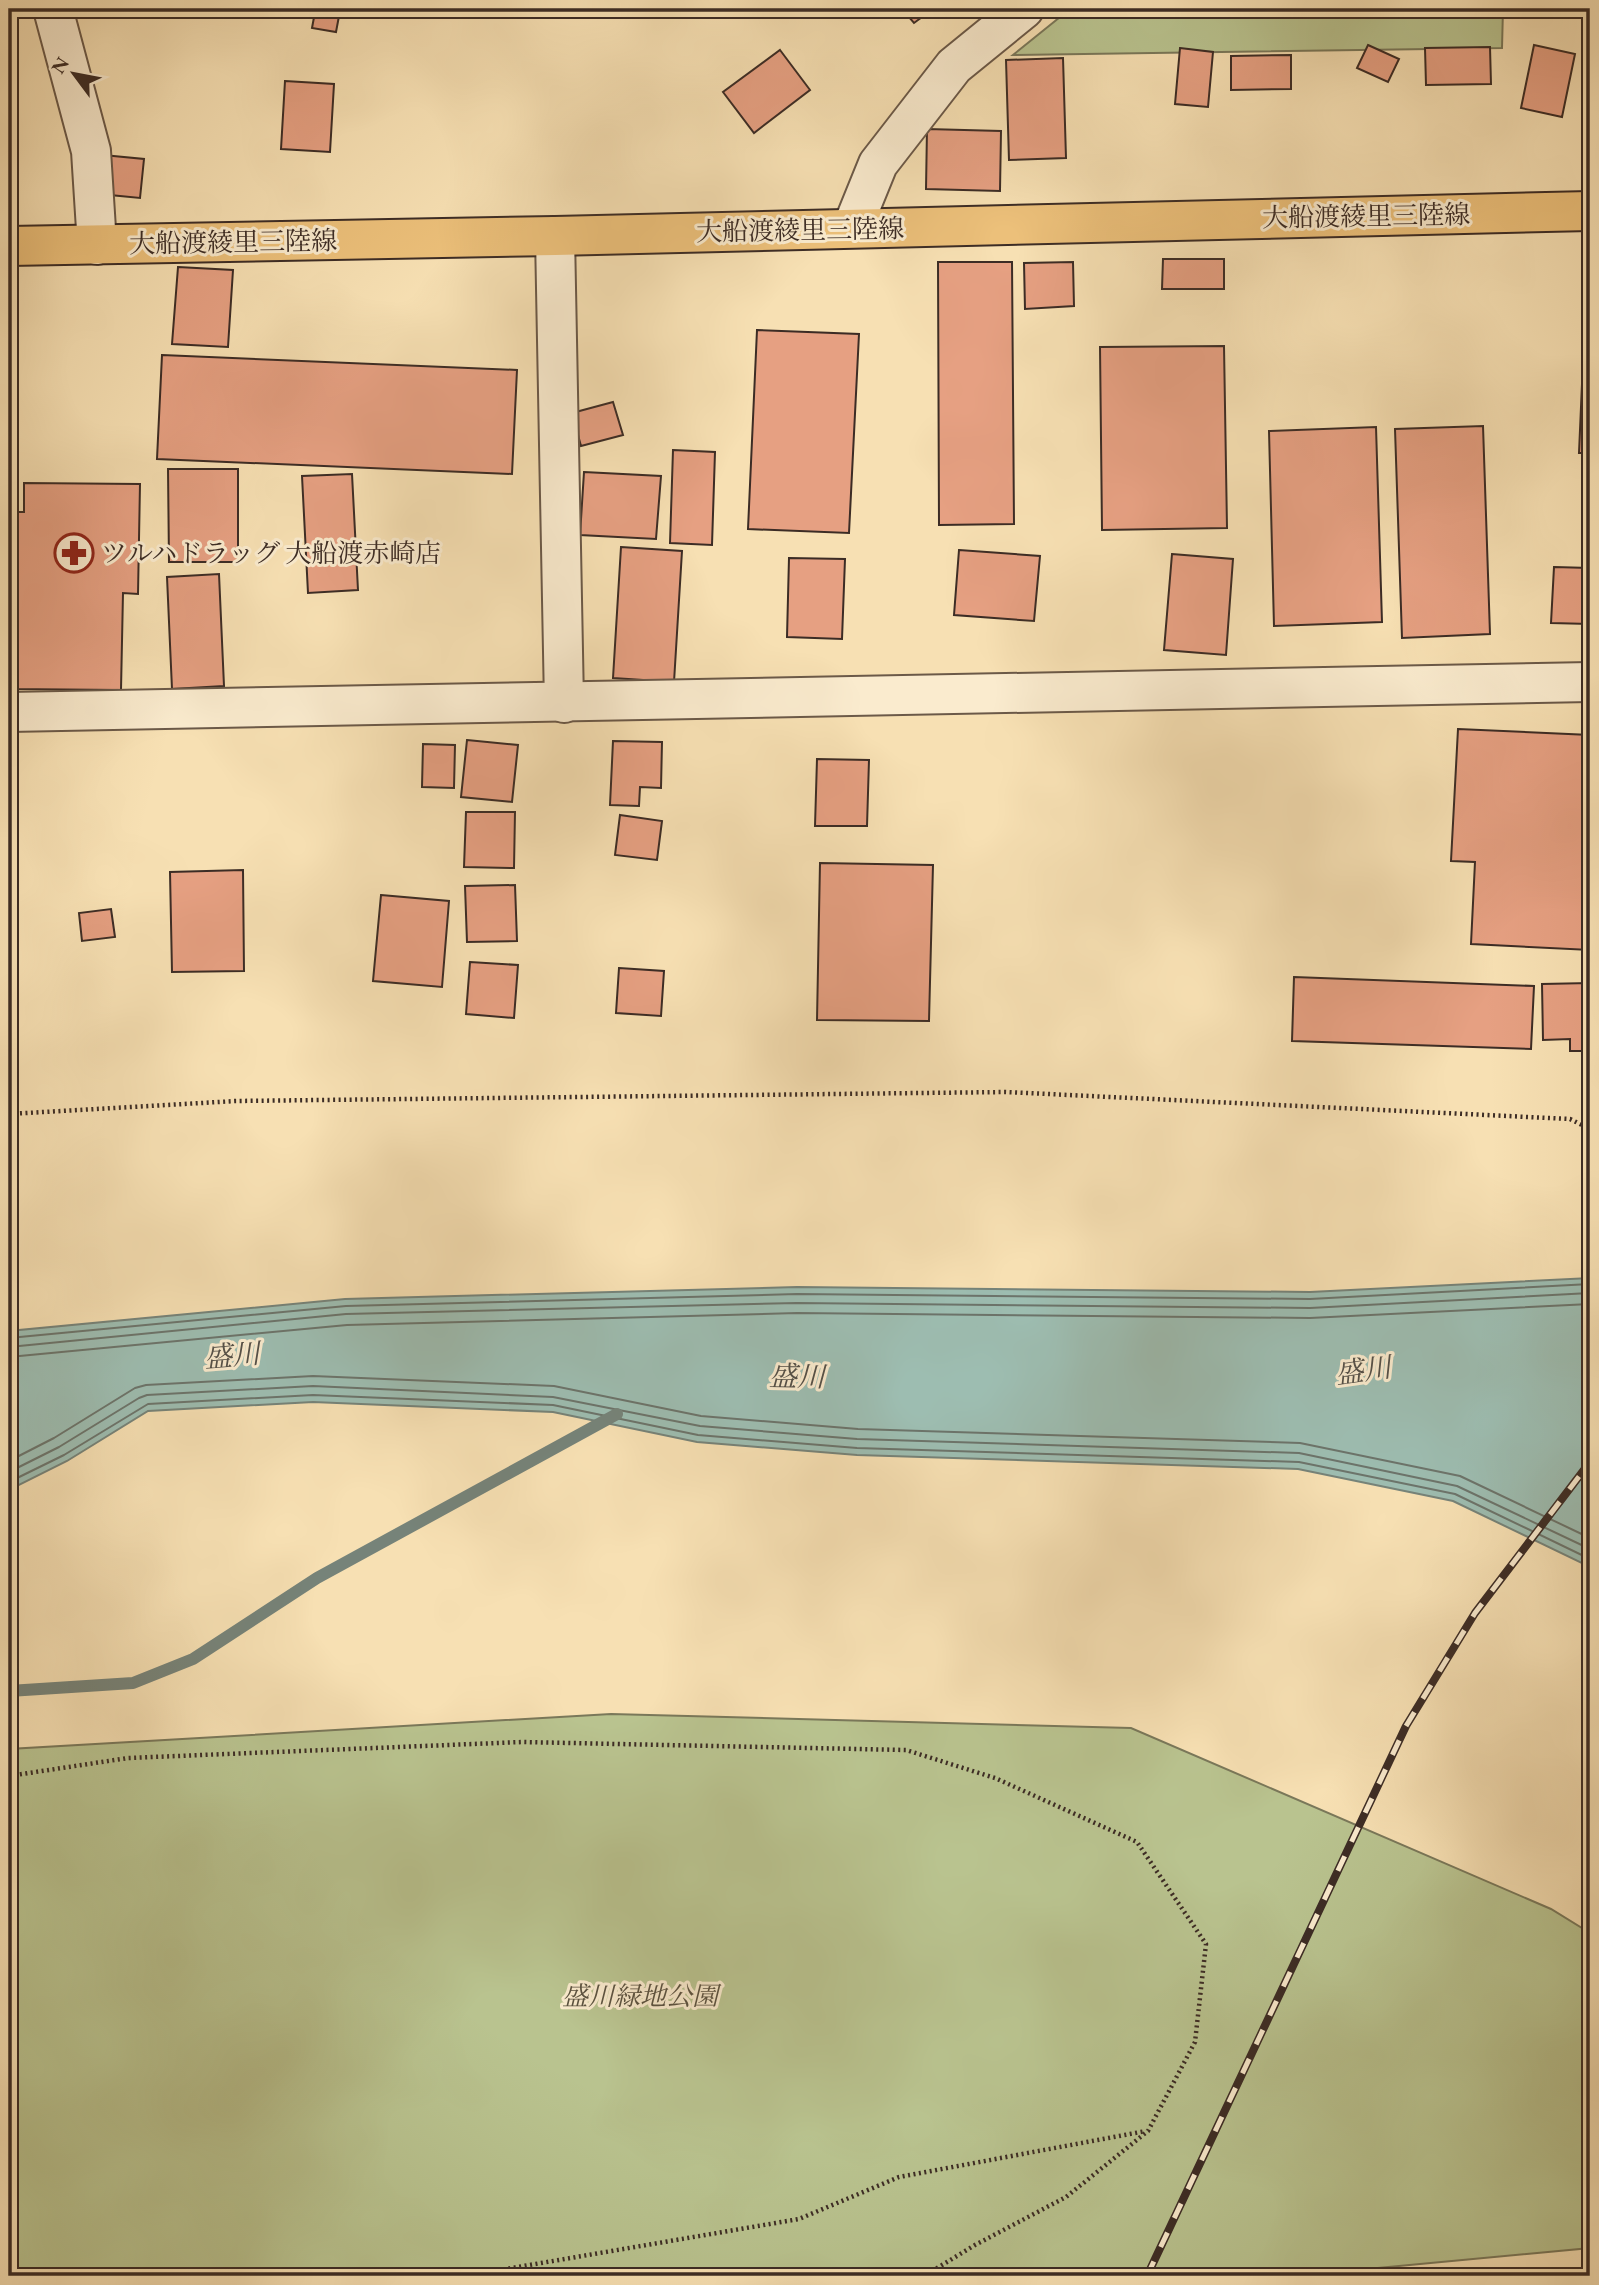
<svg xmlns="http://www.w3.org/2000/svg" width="1599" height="2285" viewBox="0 0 1599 2285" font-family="'EB Garamond','Noto Serif JP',serif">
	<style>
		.green { fill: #b9c38f; stroke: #7a785a; stroke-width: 2 }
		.water { fill: #9dbdb1; stroke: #768379; stroke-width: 2 }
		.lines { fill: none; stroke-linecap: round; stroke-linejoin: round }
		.shore { stroke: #6c746b; stroke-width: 2 }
		.stream { stroke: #768379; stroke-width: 12 }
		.building { fill: #e6a082; stroke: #3c2c25; stroke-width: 2 }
		.minor-casing { stroke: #6b5948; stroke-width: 42 }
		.tertiary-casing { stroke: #6b5948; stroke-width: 42 }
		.primary-casing { stroke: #3c2c25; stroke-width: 42 }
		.path { stroke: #3c2c25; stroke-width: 4.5; stroke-dasharray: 2 3.5; stroke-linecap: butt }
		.minor { stroke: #faebce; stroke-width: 38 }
		.tertiary { stroke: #faebce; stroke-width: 38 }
		.primary { stroke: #ecc07a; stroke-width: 38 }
		.rail-casing { stroke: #3c2c25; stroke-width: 8 }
		.rail { stroke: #faebce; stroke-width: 5; stroke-dasharray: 16; stroke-linecap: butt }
		.labels { text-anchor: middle; stroke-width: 6; stroke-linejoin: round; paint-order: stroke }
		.street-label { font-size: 26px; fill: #3c2c25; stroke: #faebce }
		.poi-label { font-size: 26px; fill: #3c2c25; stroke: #faebce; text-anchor: start }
		.park-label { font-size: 26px; font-style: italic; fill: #5b5240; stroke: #faebce }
		.water-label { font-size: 28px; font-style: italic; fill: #545048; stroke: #faebce }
	</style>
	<rect width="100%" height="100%" fill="#f7e0b3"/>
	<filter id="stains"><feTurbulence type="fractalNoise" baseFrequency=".00286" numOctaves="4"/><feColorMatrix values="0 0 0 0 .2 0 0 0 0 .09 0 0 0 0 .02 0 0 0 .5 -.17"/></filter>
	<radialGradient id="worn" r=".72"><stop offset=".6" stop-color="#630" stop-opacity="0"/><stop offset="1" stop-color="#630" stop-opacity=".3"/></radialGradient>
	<g class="green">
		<path d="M 1070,9 L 1503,9 L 1502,48 L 1013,55 Z"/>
		<path d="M 611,1714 L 1131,1728 L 1551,1909 L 1590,1933 L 1590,2248 L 1293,2276 L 9,2276 L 9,1749 Z"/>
	</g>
	<path class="water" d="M 1590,1278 L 1590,1567 L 1453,1501 L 1298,1469 L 857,1455 L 697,1442 L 553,1412 L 313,1402 L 148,1411 L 67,1461 L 9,1490 L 9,1331 L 345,1299 L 797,1287 L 1310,1292 Z"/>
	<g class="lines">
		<g class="shore">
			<path d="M 9,1338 L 346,1306 L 797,1294 L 1310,1299 L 1590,1284"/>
			<path d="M 9,1347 L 346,1314 L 797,1303 L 1310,1308 L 1590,1293"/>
			<path d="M 9,1357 L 347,1325 L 797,1313 L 1310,1318 L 1590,1304"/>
			<path d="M 9,1461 L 54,1438 L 135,1388 L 146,1385 L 313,1376 L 554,1386 L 701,1416 L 858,1429 L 1300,1443 L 1460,1476 L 1590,1538"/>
			<path d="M 9,1472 L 59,1447 L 139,1398 L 147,1395 L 313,1386 L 553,1397 L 700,1426 L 857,1439 L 1299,1453 L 1457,1486 L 1590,1549"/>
			<path d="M 9,1482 L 64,1455 L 148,1404 L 313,1395 L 553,1405 L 698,1435 L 857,1448 L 1299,1462 L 1455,1494 L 1590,1559"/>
		</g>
		<path class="stream" d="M 9,1691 L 133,1683 L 193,1659 L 317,1578 L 617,1414"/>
	</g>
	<g class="building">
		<path d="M 902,9 L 933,9 L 914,23 Z"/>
		<path d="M 315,12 L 339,16 L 336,32 L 312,28 Z"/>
		<path d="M 1368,45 L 1399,59 L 1388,82 L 1357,68 Z"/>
		<path d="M 1534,45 L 1575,54 L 1562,117 L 1521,108 Z"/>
		<path d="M 1490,47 L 1491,84 L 1426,85 L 1425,48 Z"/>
		<path d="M 1180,48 L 1213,52 L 1208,107 L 1175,104 Z"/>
		<path d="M 780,50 L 810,90 L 754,133 L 723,92 Z"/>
		<path d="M 1291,55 L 1291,89 L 1231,90 L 1231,56 Z"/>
		<path d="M 1063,58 L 1066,158 L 1009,160 L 1006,60 Z"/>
		<path d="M 285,81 L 334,84 L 330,152 L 281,149 Z"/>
		<path d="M 927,129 L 1001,131 L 1000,191 L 926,189 Z"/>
		<path d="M 103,155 L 144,159 L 140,198 L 100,194 Z"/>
		<path d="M 1163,259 L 1224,259 L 1224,289 L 1162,289 Z"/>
		<path d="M 938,262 L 1012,262 L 1014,524 L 939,525 Z"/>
		<path d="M 1073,262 L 1074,306 L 1025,309 L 1024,263 Z"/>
		<path d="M 178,267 L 233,270 L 228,347 L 172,344 Z"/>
		<path d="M 757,330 L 859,334 L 849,533 L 748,529 Z"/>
		<path d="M 1224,346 L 1227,528 L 1102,530 L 1100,347 Z"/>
		<path d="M 162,355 L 517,370 L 512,474 L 157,459 Z"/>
		<path d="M 1582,384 L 1590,384 L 1590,453 L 1579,453 Z"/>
		<path d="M 613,402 L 623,435 L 581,446 L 572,413 Z"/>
		<path d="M 1483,426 L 1490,634 L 1402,638 L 1395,429 Z"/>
		<path d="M 1376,427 L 1382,622 L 1274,626 L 1269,431 Z"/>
		<path d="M 673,450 L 715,452 L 712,545 L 670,543 Z"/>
		<path d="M 168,469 L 238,469 L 238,562 L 169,562 Z"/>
		<path d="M 584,472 L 661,476 L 656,539 L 580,535 Z"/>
		<path d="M 352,474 L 358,590 L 308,593 L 302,476 Z"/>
		<path d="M 24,483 L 140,484 L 138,594 L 123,593 L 121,690 L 9,689 L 9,512 L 24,512 Z"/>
		<path d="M 621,547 L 682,551 L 674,682 L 613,678 Z"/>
		<path d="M 959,550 L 1040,556 L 1034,621 L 954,615 Z"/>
		<path d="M 1172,554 L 1233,559 L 1226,655 L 1164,650 Z"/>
		<path d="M 789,558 L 845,559 L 842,639 L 787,637 Z"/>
		<path d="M 1554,567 L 1590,568 L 1590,624 L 1551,623 Z"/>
		<path d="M 219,574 L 224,686 L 172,689 L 167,577 Z"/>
		<path d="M 1458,729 L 1590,735 L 1590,950 L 1471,944 L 1475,862 L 1451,861 Z"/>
		<path d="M 467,740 L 518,745 L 512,802 L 461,797 Z"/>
		<path d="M 613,741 L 662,742 L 661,788 L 640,787 L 639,806 L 610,805 Z"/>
		<path d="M 423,744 L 455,745 L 454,788 L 422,787 Z"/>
		<path d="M 817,759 L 869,760 L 867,826 L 815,826 Z"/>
		<path d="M 466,812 L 515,812 L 514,868 L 464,867 Z"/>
		<path d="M 620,815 L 662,821 L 657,860 L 615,855 Z"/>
		<path d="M 820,863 L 933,865 L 929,1021 L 817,1020 Z"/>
		<path d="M 243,870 L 244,971 L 172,972 L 170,872 Z"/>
		<path d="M 515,885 L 517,941 L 467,942 L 465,886 Z"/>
		<path d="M 381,895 L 449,901 L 442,987 L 373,981 Z"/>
		<path d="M 111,909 L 115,937 L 82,941 L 79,913 Z"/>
		<path d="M 470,962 L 518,965 L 514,1018 L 466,1014 Z"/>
		<path d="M 619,968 L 664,971 L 661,1016 L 616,1013 Z"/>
		<path d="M 1294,977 L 1534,986 L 1531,1049 L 1292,1041 Z"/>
		<path d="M 1590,983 L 1590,1051 L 1570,1051 L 1570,1039 L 1543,1040 L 1542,984 Z"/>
	</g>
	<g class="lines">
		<g class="minor-casing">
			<g id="minor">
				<path d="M 53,9 L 91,151 L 97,245"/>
				<path d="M 852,228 L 878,164 L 954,66 L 1024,9"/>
			</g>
		</g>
		<g class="tertiary-casing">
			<g id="tertiary">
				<path d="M 555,236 L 564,703"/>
				<path d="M 9,712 L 1590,682"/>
			</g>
		</g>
		<g class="primary-casing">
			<path id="primary" d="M 9,246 L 555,236 L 1590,211"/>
		</g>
		<g class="path">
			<path d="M 9,1114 L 236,1101 L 1006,1092 L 1570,1119 L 1590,1129"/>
			<path d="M 9,1776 L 128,1758 L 522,1742 L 906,1750 L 995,1778 L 1137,1842 L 1206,1944 L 1195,2042 L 1148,2131 L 1066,2197 L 975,2245 L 924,2276"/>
			<path d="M 465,2276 L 799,2219 L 899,2177 L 1146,2131"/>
		</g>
		<use href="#minor" class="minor"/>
		<use href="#tertiary" class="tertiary"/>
		<use href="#primary" class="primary"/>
		<g class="rail-casing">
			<path id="rail" d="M 1147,2276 L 1406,1726 L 1475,1613 L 1590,1462"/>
		</g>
		<use href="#rail" class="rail"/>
	</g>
	<defs>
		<g id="pharmacy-ring" transform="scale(2.0125)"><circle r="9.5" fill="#faebce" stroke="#8f2418" stroke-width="1.5"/><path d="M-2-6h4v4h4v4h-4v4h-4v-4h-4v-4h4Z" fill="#8f2418"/></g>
	</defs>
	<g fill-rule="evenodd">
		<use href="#pharmacy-ring" x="74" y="553"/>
	</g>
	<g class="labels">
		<g class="street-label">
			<text transform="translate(1366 216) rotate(-1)" y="9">大船渡綾里三陸線</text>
			<text transform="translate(800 230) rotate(-1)" y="9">大船渡綾里三陸線</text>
			<text transform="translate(233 242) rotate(-1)" y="9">大船渡綾里三陸線</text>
		</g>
		<g class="poi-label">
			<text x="101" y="562">ツルハドラッグ 大船渡赤崎店</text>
		</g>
		<g class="park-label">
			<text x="640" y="2005">盛川緑地公園</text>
		</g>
		<g class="water-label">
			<text transform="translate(232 1355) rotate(-5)" y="10">盛川</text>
			<text transform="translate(1363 1370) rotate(-8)" y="10">盛川</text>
			<text transform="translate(797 1376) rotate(1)" y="10">盛川</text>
		</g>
	</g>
	<rect width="1599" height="2285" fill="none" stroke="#f7e0b3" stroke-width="35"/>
	<rect x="10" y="10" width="1578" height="2264" fill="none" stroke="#3c2c25" stroke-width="3.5"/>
	<rect x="18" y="18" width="1564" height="2250" fill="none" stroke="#3c2c25" stroke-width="2"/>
	<g transform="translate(74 74) rotate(302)" stroke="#faebce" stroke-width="5" paint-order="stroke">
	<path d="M0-5L12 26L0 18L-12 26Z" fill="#3c2c25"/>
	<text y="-10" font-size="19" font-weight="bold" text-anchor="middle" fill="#3c2c25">N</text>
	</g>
	<rect width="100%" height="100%" filter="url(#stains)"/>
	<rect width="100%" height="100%" fill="url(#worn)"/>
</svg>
